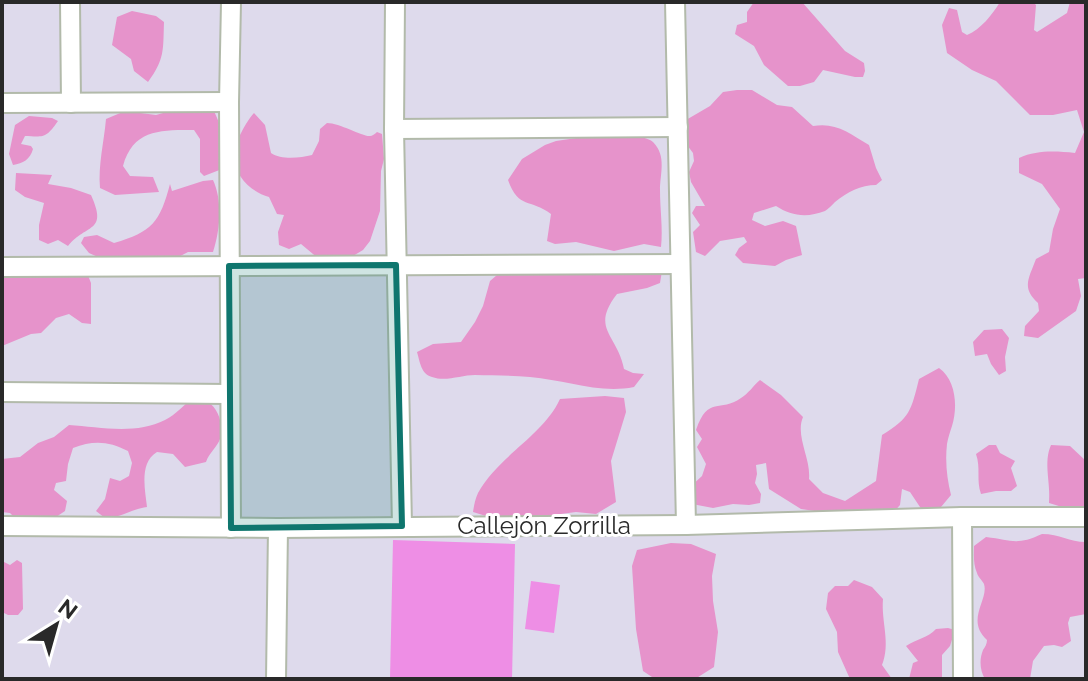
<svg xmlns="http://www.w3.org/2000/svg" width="1088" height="681" viewBox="0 0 1088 681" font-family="Raleway,sans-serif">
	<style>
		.green { fill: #e693cb }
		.pitch { fill: #ee8ee5 }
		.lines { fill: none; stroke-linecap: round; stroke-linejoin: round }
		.minor-casing { stroke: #b2baaa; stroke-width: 22 }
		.minor { stroke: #fff; stroke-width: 18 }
		.marked { fill: #0f766e; fill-opacity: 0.2; stroke: #0f766e; stroke-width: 6; stroke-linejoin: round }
		.labels { text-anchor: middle; stroke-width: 6; stroke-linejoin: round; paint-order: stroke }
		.street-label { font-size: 24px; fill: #292929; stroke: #fff }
	</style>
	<rect width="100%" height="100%" fill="#dedaec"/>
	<g class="green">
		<path d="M 754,2 L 802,2 L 845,51 L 864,63 L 865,71 L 863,77 L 855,77 L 823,70 L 814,82 L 800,86 L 788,86 L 764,65 L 754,46 L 735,34 L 737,25 L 747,22 L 747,12 Z"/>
		<path d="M 1000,2 L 1033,2 L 1036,5 L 1034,30 L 1037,32 L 1067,13 L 1070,2 L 1086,2 L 1086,218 L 1084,225 L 1086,226 L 1086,278 L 1078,279 L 1081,296 L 1076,311 L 1038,338 L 1024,336 L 1025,326 L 1039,311 L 1038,303 C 1021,288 1029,278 1036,259 L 1049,252 L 1053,229 L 1060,209 L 1042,184 L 1019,173 L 1019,158 C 1037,150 1055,151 1075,153 L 1084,132 L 1077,110 L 1053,115 L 1030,115 L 996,81 L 972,70 L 947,53 L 942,25 L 949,8 L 957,10 L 962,32 L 967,35 C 981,29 992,15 1000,2 Z"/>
		<path d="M 132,11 L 156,16 L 164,22 C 163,50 165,59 148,82 L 134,71 L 131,59 L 112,45 L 117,17 Z"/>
		<path d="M 737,90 L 752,90 L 777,105 L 792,107 L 813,126 C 836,122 849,133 869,145 L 876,168 L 882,180 L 876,185 C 861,185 847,192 835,202 C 832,205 828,209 825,211 C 807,218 791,216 776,206 L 754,213 L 752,220 L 765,226 L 783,221 L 796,226 L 802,255 L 786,260 L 775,266 L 743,263 L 735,255 L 739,248 L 747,242 L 744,237 L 720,241 L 705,256 L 696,252 L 693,232 L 700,225 L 692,213 L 696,206 L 705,206 L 691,182 L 689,172 L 694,161 L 693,153 L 687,145 L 686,120 L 710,106 L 723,92 Z"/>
		<path d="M 177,109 L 214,111 L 230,148 L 222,169 L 204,176 L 200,172 L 200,139 L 194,130 C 161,130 133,129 123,166 L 130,176 L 153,177 L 159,192 L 115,195 L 100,188 C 98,165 104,142 106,119 L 125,111 L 156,115 Z"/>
		<path d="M 254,113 L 265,125 L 271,153 C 281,160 300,158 312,155 L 319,141 L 320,129 L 327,123 C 340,123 363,137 370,136 C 372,136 375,134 377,132 L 382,134 L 384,159 L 381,171 L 380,211 L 370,241 L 363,250 L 353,256 L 319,259 L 301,244 L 289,249 L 279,245 L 278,232 L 284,215 L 277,214 L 269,197 C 251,192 233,175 234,154 C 235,142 246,122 254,113 Z"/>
		<path d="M 29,116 L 52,118 L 58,121 C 46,138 45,137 25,136 L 21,144 L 31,146 L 33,149 C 30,160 23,163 13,165 L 9,154 L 15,125 Z"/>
		<path d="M 604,134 C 616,135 644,134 653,142 C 667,156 660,174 660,190 C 660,210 663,228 661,247 L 644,244 L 614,251 L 576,242 L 555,244 L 547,241 L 551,214 C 530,198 519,210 508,180 L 522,159 L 545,145 L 556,141 Z"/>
		<path d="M 16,173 L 52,175 L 48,184 L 71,188 L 91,195 C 108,233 87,223 68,246 L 58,240 L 48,244 L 39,240 L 39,225 L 44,203 L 25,197 L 15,190 Z"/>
		<path d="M 213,180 C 223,202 220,230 213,252 L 188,252 L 167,263 L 109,262 L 89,253 L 81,243 L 84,237 L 97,235 L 114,243 C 152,232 160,222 170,184 L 172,191 L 203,181 Z"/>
		<path d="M 2,263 L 85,268 L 91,283 L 91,324 L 82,323 L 69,314 L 56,318 L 41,333 L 31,334 L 2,346 Z"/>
		<path d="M 504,269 L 662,271 L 660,283 L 647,288 L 617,294 C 590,329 617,334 624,369 L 633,373 L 644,374 L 634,387 C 599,394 566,380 530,377 C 512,375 493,376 475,375 C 461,375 446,382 432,377 C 421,374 420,362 417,352 L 433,344 L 461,342 L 475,322 L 483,306 L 490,281 Z"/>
		<path d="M 1002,329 L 1009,338 L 1005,357 L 1006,371 L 999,375 L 991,364 L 987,354 L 975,356 L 973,342 L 984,330 Z"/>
		<path d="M 939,368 C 956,380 958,407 952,426 C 950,432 948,438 947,444 C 945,462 947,479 951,495 L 936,513 L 924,513 L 910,492 L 902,489 L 900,505 L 892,514 L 836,514 L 801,509 L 769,489 L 766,463 L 756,465 L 757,474 L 755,483 L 761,494 L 760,503 L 749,505 L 733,504 L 713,508 L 692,504 L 690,487 L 702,476 L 706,464 L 697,447 L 702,439 L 696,430 C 708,395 720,413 741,398 C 748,394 754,385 760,380 L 781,395 L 803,417 C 795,436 811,458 809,479 L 823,493 L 845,501 L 876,481 L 882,435 C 910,418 911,411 919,379 Z"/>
		<path d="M 605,396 L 624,398 L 626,412 L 611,461 L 616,502 L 596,514 L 576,512 L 530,518 L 486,516 L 473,512 C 474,506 475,499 478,493 C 498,456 543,436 560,399 Z"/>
		<path d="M 195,397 C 199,398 204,399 208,402 C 219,409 224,426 220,439 C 217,447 209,453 206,462 L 185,467 L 173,454 L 157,452 C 139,463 145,489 147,507 C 132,509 120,518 105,518 L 96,511 L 105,499 L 110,478 L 120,481 L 129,476 L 132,463 L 128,451 C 109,441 93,440 73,448 L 68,464 L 66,481 L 56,483 L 54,490 L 67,501 L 65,511 L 56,517 L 19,522 L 10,513 L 2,512 L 2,459 L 20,457 L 38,443 L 54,437 L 69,425 C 99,427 136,435 165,420 C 176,415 184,404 195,397 Z"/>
		<path d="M 989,445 L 996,445 L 1000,453 L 1015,461 L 1011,468 L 1017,486 L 1011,491 L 996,491 L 981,494 C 976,480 981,468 976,454 Z"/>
		<path d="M 1051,445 L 1070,446 L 1086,461 L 1086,510 L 1072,510 L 1049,503 C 1051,483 1043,463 1051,445 Z"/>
		<path d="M 1042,534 C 1060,534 1069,542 1086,542 L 1086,614 L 1070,617 L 1068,623 L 1071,641 L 1062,647 L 1054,645 L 1044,646 L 1033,661 L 1030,679 L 985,679 C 980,671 979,660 983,650 C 985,647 987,644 987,640 C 965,620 989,600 984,584 C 982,580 978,577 977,573 C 973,564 974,555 974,546 L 986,537 C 1012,540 1016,546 1042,534 Z"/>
		<path d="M 671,543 L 691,544 L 716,554 L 712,576 L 713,601 L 718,632 L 714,667 L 695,679 L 655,679 L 643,671 L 636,629 L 632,566 L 637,550 Z"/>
		<path d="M 17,560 L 22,563 L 23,609 L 18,615 L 8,615 L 2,612 L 2,561 L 10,565 Z"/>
		<path d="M 854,580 L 872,587 L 883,599 C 881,622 891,643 882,665 L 892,679 L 850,679 L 838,652 L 837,632 L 826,609 L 828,593 L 835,586 L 848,586 Z"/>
		<path d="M 948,628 L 955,630 L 950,646 L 942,655 L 942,677 L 933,679 L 909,679 L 913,663 L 918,661 L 906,646 C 916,639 928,638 936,629 Z"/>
	</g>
	<g class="pitch">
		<path d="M 393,540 L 515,544 L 512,679 L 390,679 Z"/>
		<path d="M 531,581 L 560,585 L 554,633 L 525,629 Z"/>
	</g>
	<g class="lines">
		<g class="minor-casing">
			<g id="minor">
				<path d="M 70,2 L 71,103"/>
				<path d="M 395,2 L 394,129 L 402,526"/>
				<path d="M 675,2 L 686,525"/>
				<path d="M 2,103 L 229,102"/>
				<path d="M 394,129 L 678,127"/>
				<path d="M 2,267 L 680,264"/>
				<path d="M 2,392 L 230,394"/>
				<path d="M 962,517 L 963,679"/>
				<path d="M 2,526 L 278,528 L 686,525 L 962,517 L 1086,517"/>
				<path d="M 231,528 L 229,102 L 231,2"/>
				<path d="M 276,679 L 278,528"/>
			</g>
		</g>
		<use href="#minor" class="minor"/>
	</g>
	<path class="marked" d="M 396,265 L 402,526 L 231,528 L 229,266 Z"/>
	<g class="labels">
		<g class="street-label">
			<text x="544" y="534">Callejón Zorrilla</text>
		</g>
	</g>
	<rect width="1088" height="681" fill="none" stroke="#292929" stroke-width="8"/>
	<g transform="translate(56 625) rotate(37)" stroke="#ffffff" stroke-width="6" paint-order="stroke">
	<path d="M0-6L14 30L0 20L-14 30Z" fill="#292929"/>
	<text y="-12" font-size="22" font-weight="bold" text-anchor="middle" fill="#292929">N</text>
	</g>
</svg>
